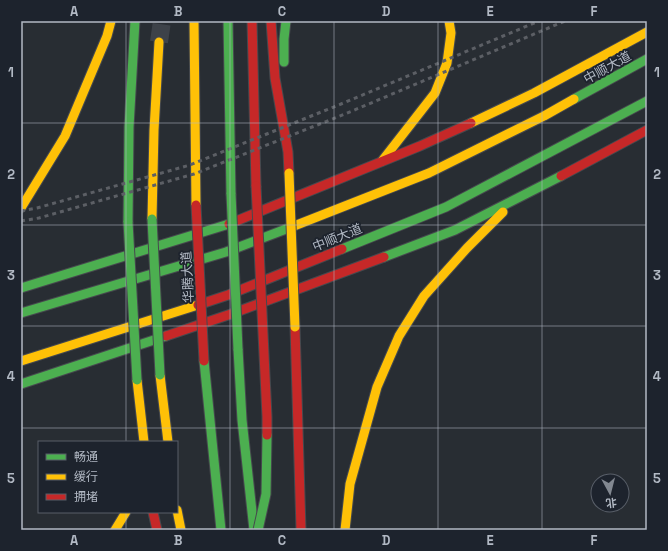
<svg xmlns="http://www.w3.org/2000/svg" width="668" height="551" viewBox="0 0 668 551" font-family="'Space Grotesk','Noto Sans SC',sans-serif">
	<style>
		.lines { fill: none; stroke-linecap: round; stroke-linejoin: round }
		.secondary-tunnel { stroke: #3d4249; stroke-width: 18; stroke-dasharray: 18 9; stroke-linecap: butt }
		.fast-casing { stroke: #46494e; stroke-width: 11 }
		.slow-casing { stroke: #46494e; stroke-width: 11 }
		.jam-casing { stroke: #46494e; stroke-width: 11 }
		.fast { stroke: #4caf50; stroke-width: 9 }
		.slow { stroke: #ffc107; stroke-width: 9 }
		.jam { stroke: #c62828; stroke-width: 9 }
		.rail { stroke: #5c5f65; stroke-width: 3; stroke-dasharray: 4 4; stroke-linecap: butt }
		.fast-bridge-casing { stroke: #46494e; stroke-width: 11; stroke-linecap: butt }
		.slow-bridge-casing { stroke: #46494e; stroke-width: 11; stroke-linecap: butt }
		.jam-bridge-casing { stroke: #46494e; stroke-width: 11; stroke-linecap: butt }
		.fast-bridge { stroke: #4caf50; stroke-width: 9 }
		.slow-bridge { stroke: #ffc107; stroke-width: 9 }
		.jam-bridge { stroke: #c62828; stroke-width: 9 }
		.grid { fill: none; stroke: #b2b9c4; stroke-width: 1; stroke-opacity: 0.55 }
		.labels { text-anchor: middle; stroke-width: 3.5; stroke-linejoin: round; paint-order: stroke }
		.street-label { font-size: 13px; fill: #b2b9c4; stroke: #1d232d }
		.neatline { fill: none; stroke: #b2b9c4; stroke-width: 1.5 }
		.grid-label { font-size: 13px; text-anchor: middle; font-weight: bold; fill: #b2b9c4 }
	</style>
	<rect width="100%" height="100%" fill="#282d33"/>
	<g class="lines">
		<path class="secondary-tunnel" d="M 159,42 L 162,21"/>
		<g class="fast-casing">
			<g id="fast">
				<path d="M 228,21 L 231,194"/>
				<path d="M 284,62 L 284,39 L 286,21"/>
				<path d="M 574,99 L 647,59"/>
				<path d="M 128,222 L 129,127 L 135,21"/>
				<path d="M 342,249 L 446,207 L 647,101"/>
				<path d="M 384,257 L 455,230 L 561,176"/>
				<path d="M 21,288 L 229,224"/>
				<path d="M 21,313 L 226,252 L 294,226"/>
				<path d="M 238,349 L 242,420 L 254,530"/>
				<path d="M 204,361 L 221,530"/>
				<path d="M 21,384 L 166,336"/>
			</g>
		</g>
		<g class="slow-casing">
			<g id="slow">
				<path d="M 194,21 L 196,205"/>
				<path d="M 471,123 L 534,93 L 647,32"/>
				<path d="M 382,161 L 435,93 L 447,63 L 451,33 L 449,21"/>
				<path d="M 21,208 L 65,136 L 107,36 L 111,21"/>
				<path d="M 152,219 L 154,130 L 159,42"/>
				<path d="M 294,226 L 429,173 L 544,116 L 574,99"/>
				<path d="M 21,361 L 198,305"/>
				<path d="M 160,375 L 168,442"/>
				<path d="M 137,380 L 144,442"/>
				<path d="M 177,510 L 181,530"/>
				<path d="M 115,530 L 126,512"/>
				<path d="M 345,530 L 350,484 L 377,387 L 399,336 L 424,296 L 467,248 L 503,212"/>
			</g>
		</g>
		<g class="jam-casing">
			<g id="jam">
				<path d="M 252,21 L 256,186"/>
				<path d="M 271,21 L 275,78 L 288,152 L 289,173"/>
				<path d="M 561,176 L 647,130"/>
				<path d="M 229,224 L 420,146 L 471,123"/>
				<path d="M 198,305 L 228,295 L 342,249"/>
				<path d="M 295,327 L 301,530"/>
				<path d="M 166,336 L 231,314 L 384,257"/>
				<path d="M 153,512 L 157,530"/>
			</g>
		</g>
		<use href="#fast" class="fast"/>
		<use href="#slow" class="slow"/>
		<use href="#jam" class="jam"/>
		<g class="rail">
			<path d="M 21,211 L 37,208 L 190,165 L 341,104 L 539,21"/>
			<path d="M 21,221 L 39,218 L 194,174 L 345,114 L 565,21"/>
		</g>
		<g class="fast-bridge-casing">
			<g id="fast-bridge">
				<path d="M 231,194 L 238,349"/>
				<path d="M 152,219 L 160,375"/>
				<path d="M 128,222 L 137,380"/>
				<path d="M 258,530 L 266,494 L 267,435"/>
			</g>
		</g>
		<g class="slow-bridge-casing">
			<path id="slow-bridge" d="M 289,173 L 295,327"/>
		</g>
		<g class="jam-bridge-casing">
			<g id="jam-bridge">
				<path d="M 256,186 L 267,417 L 267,435"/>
				<path d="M 196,205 L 204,361"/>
			</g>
		</g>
		<use href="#fast-bridge" class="fast-bridge"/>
		<use href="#slow-bridge" class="slow-bridge"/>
		<use href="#jam-bridge" class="jam-bridge"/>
	</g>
	<path class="grid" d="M 126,21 L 126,442M 230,21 L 230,530M 334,21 L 334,530M 438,21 L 438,530M 542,21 L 542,530M 21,123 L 647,123M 21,225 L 647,225M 21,326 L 647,326M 21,428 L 647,428M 126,512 L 126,530"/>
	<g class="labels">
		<g class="street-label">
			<text transform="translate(607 67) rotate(-29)" y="5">中顺大道</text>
			<text transform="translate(337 237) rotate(-22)" y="5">中顺大道</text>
			<text transform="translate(187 277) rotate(-93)" y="5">华腾大道</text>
		</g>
	</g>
	<rect width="668" height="551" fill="none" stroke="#1d232d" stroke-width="44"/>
	<rect x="38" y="441" width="140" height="72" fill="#1d232d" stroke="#595f69"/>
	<rect x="46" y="454" width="20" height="6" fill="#4caf50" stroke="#595f69"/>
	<text x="74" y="461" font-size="12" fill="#b2b9c4">畅通</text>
	<rect x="46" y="474" width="20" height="6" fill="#ffc107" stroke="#595f69"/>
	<text x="74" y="481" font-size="12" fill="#b2b9c4">缓行</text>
	<rect x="46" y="494" width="20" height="6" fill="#c62828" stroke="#595f69"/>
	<text x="74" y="501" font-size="12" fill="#b2b9c4">拥堵</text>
	<g transform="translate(610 493) rotate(173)"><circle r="19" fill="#1d232d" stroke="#595f69"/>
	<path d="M0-3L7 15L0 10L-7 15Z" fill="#828891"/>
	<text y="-6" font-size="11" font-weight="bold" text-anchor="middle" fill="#b2b9c4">北</text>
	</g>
	<rect x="22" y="22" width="624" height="507" class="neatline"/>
	<g class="grid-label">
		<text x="74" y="16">A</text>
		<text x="178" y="16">B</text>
		<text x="282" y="16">C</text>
		<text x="386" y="16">D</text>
		<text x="490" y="16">E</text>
		<text x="594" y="16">F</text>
		<text x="11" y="77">1</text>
		<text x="657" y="77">1</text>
		<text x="11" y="179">2</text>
		<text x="657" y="179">2</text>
		<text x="11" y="280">3</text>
		<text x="657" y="280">3</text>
		<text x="11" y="381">4</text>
		<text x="657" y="381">4</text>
		<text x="11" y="483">5</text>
		<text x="657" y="483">5</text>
		<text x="74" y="545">A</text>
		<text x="178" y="545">B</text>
		<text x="282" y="545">C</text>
		<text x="386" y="545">D</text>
		<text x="490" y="545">E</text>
		<text x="594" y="545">F</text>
	</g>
</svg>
